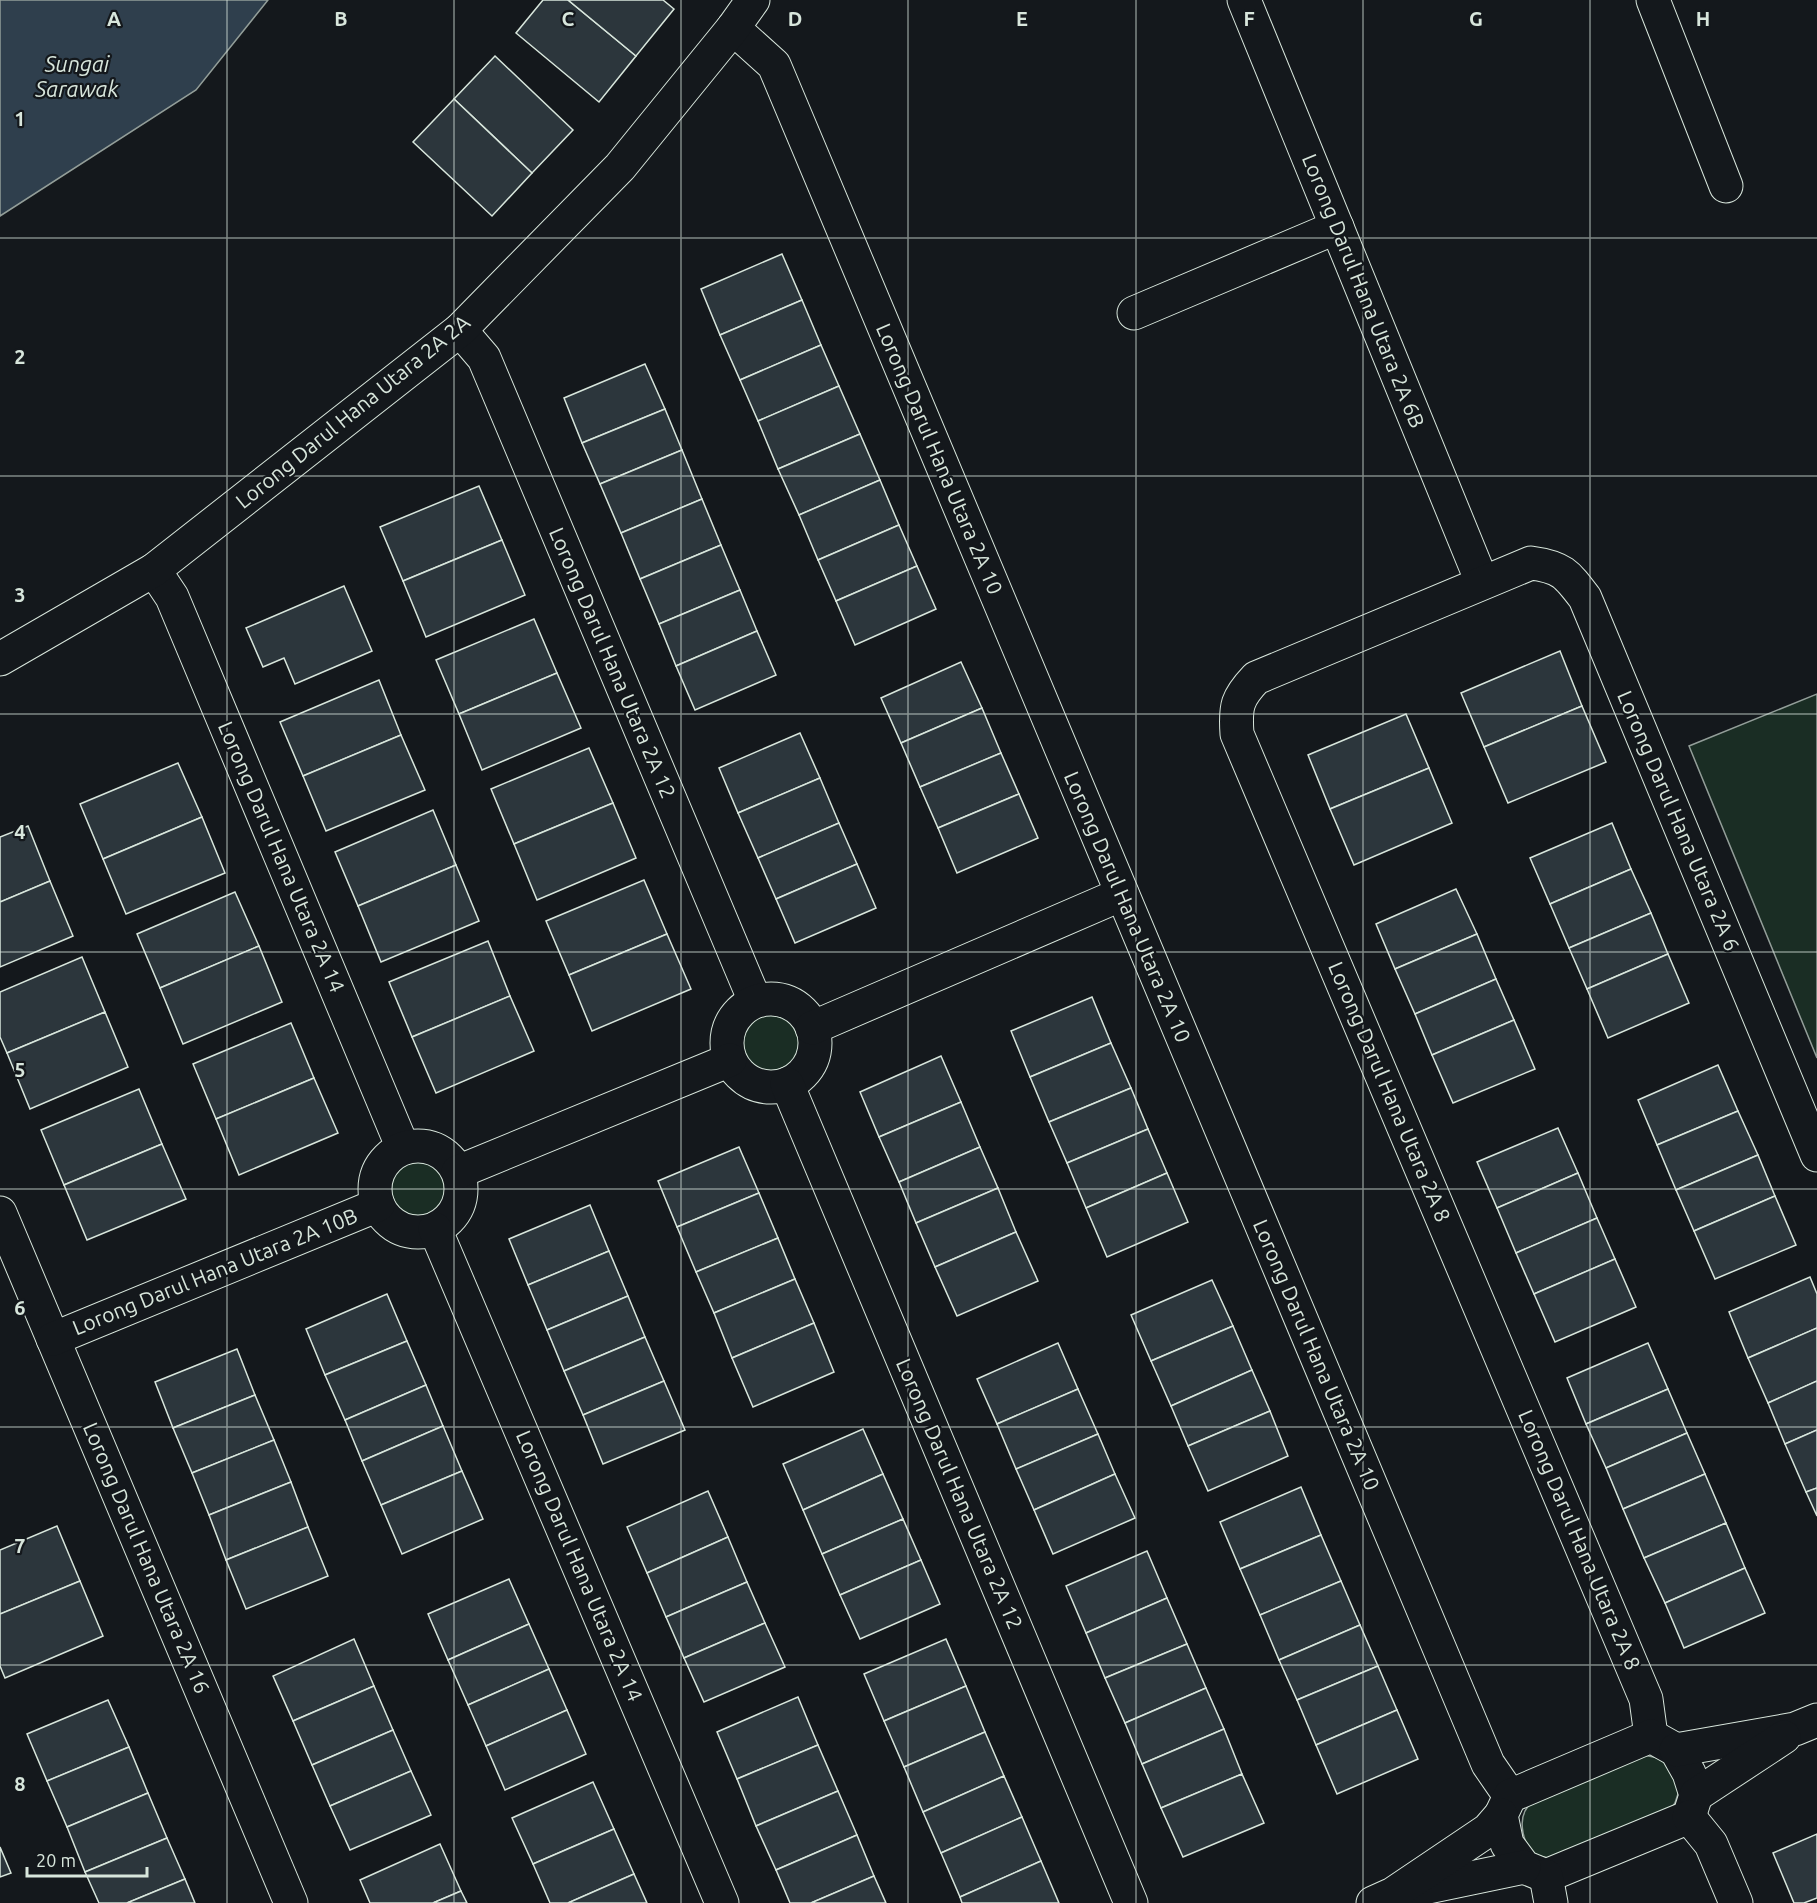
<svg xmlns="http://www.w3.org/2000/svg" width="1817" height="1903" viewBox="0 0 1817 1903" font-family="Ubuntu,sans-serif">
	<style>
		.green { fill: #1a2d24; stroke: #939e99; stroke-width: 1.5 }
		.water { fill: #2f3f4d; stroke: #939e99; stroke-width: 1.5 }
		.building { fill: #2c363c; stroke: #d8e6dc; stroke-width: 1.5 }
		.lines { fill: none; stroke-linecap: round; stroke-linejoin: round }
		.minor-casing { stroke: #d8e6dc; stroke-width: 35 }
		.minor { stroke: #14181c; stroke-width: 33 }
		.grid { fill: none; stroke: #d8e6dc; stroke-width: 1.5; stroke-opacity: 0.55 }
		.labels { text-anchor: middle; stroke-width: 4.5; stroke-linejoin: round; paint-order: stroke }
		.street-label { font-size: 21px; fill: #d8e6dc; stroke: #14181c }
		.water-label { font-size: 22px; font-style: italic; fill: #d8e6dc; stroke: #14181c }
		.grid-label { font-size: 20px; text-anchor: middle; font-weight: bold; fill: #d8e6dc; stroke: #14181c; stroke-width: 4.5; stroke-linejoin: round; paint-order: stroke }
	</style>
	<rect width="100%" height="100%" fill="#14181c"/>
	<g class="green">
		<path d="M 1817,694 L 1817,1058 L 1689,746 Z"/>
		<circle cx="770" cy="1043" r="32"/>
		<circle cx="418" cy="1189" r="32"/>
		<path d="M 1644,1755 L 1658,1758 L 1669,1766 L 1679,1791 L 1675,1803 L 1668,1814 L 1558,1859 C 1549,1858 1541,1858 1534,1853 C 1523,1844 1519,1823 1525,1811 C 1527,1807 1531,1803 1534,1799 Z"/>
	</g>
	<path class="water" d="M 0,0 L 268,0 L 196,90 L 0,216 Z"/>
	<g class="building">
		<path d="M 543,0 L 568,0 L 636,56 L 599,102 L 516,33 Z"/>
		<path d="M 568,0 L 663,0 L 674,9 L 636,56 Z"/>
		<path d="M 495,56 L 573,130 L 532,173 L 454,99 Z"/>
		<path d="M 454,99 L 532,173 L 492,216 L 413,142 Z"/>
		<path d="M 782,254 L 802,300 L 720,335 L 701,289 Z"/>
		<path d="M 802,300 L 821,345 L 740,380 L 720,335 Z"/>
		<path d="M 821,345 L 839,386 L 758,421 L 740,380 Z"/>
		<path d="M 645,364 L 665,409 L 582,443 L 564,398 Z"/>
		<path d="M 839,386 L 860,434 L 778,469 L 758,421 Z"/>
		<path d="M 665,409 L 682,450 L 600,484 L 582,443 Z"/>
		<path d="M 860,434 L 880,480 L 799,515 L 778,469 Z"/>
		<path d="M 682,450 L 702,499 L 621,533 L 600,484 Z"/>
		<path d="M 880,480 L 899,525 L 818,560 L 799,515 Z"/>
		<path d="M 479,486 L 502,540 L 403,581 L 380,527 Z"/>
		<path d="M 702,499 L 721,545 L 640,579 L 621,533 Z"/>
		<path d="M 899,525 L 917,566 L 836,601 L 818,560 Z"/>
		<path d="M 502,540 L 525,595 L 426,637 L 403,581 Z"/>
		<path d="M 721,545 L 740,590 L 659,624 L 640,579 Z"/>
		<path d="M 917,566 L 936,609 L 855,645 L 836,601 Z"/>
		<path d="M 344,586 L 372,651 L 295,684 L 284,658 L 263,667 L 246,628 Z"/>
		<path d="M 740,590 L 757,631 L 676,666 L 659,624 Z"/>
		<path d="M 534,619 L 557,673 L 459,714 L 436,660 Z"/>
		<path d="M 757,631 L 776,675 L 695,710 L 676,666 Z"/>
		<path d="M 1560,651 L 1582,706 L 1484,747 L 1461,693 Z"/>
		<path d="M 961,662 L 982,708 L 901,743 L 881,698 Z"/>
		<path d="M 557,673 L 581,728 L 482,770 L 459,714 Z"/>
		<path d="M 379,680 L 401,735 L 303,776 L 280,722 Z"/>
		<path d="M 1582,706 L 1606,762 L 1508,803 L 1484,747 Z"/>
		<path d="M 982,708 L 1001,753 L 920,787 L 901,743 Z"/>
		<path d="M 1406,714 L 1429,768 L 1330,809 L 1308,755 Z"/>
		<path d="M 800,733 L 820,778 L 738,813 L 719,768 Z"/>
		<path d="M 401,735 L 425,790 L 326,831 L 303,776 Z"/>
		<path d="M 589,748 L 613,803 L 514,844 L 491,789 Z"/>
		<path d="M 1001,753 L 1019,794 L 938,828 L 920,787 Z"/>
		<path d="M 178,763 L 202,817 L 103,859 L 80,804 Z"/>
		<path d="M 1429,768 L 1452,823 L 1354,865 L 1330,809 Z"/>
		<path d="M 820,778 L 839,823 L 758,858 L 738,813 Z"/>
		<path d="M 1019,794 L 1038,838 L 957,873 L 938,828 Z"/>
		<path d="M 613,803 L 636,858 L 537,900 L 514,844 Z"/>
		<path d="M 433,810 L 456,865 L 358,906 L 335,852 Z"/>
		<path d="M 202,817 L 225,873 L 126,914 L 103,859 Z"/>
		<path d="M 839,823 L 857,864 L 776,899 L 758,858 Z"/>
		<path d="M 1612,823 L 1631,869 L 1550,904 L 1530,858 Z"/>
		<path d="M 28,826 L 50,881 L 0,902 L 0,837 Z"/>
		<path d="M 857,864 L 876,908 L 795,943 L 776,899 Z"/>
		<path d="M 456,865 L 479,921 L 381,962 L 358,906 Z"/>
		<path d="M 1631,869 L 1651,913 L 1569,948 L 1550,904 Z"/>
		<path d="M 644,880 L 667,934 L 569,975 L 546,921 Z"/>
		<path d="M 50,881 L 73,936 L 0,967 L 0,902 Z"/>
		<path d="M 1456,889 L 1477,934 L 1395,969 L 1376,924 Z"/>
		<path d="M 235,892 L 259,946 L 160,988 L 137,934 Z"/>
		<path d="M 1651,913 L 1668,954 L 1587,989 L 1569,948 Z"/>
		<path d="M 667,934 L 691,989 L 592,1031 L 569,975 Z"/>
		<path d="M 1477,934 L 1496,979 L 1415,1014 L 1395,969 Z"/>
		<path d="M 488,941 L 510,996 L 412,1037 L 389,982 Z"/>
		<path d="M 259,946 L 282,1002 L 183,1044 L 160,988 Z"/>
		<path d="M 1668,954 L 1689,1003 L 1608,1038 L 1587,989 Z"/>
		<path d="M 82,957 L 105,1012 L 7,1053 L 0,1037 L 0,992 Z"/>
		<path d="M 1496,979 L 1514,1020 L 1432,1055 L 1415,1014 Z"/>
		<path d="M 510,996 L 534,1051 L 436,1093 L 412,1037 Z"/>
		<path d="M 1092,997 L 1111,1043 L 1030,1077 L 1011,1031 Z"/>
		<path d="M 105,1012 L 128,1067 L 30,1109 L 7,1053 Z"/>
		<path d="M 1514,1020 L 1535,1069 L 1453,1103 L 1432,1055 Z"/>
		<path d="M 291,1023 L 314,1078 L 216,1119 L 193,1064 Z"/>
		<path d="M 1111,1043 L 1131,1088 L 1049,1122 L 1030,1077 Z"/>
		<path d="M 941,1056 L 961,1102 L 879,1137 L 860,1092 Z"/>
		<path d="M 1718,1065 L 1738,1111 L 1657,1145 L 1638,1100 Z"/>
		<path d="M 314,1078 L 338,1133 L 239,1175 L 216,1119 Z"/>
		<path d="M 1131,1088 L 1148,1129 L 1067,1163 L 1049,1122 Z"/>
		<path d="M 139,1089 L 162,1144 L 64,1185 L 41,1130 Z"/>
		<path d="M 961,1102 L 980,1147 L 899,1182 L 879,1137 Z"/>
		<path d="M 1738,1111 L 1758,1155 L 1676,1190 L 1657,1145 Z"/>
		<path d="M 1558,1128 L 1578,1173 L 1497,1208 L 1477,1162 Z"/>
		<path d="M 1148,1129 L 1167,1173 L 1086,1208 L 1067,1163 Z"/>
		<path d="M 162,1144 L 186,1199 L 87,1240 L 64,1185 Z"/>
		<path d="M 739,1147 L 759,1193 L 677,1227 L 658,1181 Z"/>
		<path d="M 980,1147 L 998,1188 L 916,1223 L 899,1182 Z"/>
		<path d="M 1758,1155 L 1775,1196 L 1694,1231 L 1676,1190 Z"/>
		<path d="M 1167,1173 L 1188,1222 L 1107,1257 L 1086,1208 Z"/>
		<path d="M 1578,1173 L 1597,1218 L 1516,1253 L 1497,1208 Z"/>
		<path d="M 998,1188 L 1016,1232 L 935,1267 L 916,1223 Z"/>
		<path d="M 759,1193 L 778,1238 L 696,1272 L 677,1227 Z"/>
		<path d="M 1775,1196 L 1796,1245 L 1715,1279 L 1694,1231 Z"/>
		<path d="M 590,1205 L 609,1251 L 528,1285 L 509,1239 Z"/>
		<path d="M 1597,1218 L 1615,1259 L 1534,1294 L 1516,1253 Z"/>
		<path d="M 1016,1232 L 1038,1281 L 957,1316 L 935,1267 Z"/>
		<path d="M 778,1238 L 795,1279 L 714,1313 L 696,1272 Z"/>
		<path d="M 609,1251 L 628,1296 L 547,1330 L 528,1285 Z"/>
		<path d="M 1615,1259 L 1636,1307 L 1555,1342 L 1534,1294 Z"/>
		<path d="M 1810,1277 L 1817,1294 L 1817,1328 L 1748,1358 L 1729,1312 Z"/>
		<path d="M 795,1279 L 814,1323 L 732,1358 L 714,1313 Z"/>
		<path d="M 1212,1280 L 1233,1326 L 1151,1361 L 1131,1315 Z"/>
		<path d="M 387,1294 L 407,1341 L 325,1375 L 306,1329 Z"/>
		<path d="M 628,1296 L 645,1337 L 564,1371 L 547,1330 Z"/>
		<path d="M 814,1323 L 834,1372 L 753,1407 L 732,1358 Z"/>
		<path d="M 1233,1326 L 1252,1370 L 1171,1406 L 1151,1361 Z"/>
		<path d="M 1817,1328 L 1817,1381 L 1768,1403 L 1748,1358 Z"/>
		<path d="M 645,1337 L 664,1381 L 583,1415 L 564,1371 Z"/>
		<path d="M 407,1341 L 426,1385 L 345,1420 L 325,1375 Z"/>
		<path d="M 1058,1343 L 1078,1389 L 997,1424 L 977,1379 Z"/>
		<path d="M 1648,1343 L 1668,1389 L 1586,1424 L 1567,1378 Z"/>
		<path d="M 237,1349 L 255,1395 L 173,1428 L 155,1382 Z"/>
		<path d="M 1252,1370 L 1270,1411 L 1188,1446 L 1171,1406 Z"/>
		<path d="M 664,1381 L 685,1430 L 603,1464 L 583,1415 Z"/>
		<path d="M 1817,1381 L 1817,1430 L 1785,1444 L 1768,1403 Z"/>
		<path d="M 426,1385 L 443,1426 L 362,1461 L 345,1420 Z"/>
		<path d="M 1078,1389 L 1098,1434 L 1016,1469 L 997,1424 Z"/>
		<path d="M 1668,1389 L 1687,1433 L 1606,1468 L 1586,1424 Z"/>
		<path d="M 255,1395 L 274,1440 L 192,1473 L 173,1428 Z"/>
		<path d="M 1270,1411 L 1288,1456 L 1208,1491 L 1188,1446 Z"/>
		<path d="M 443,1426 L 462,1471 L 381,1505 L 362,1461 Z"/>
		<path d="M 863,1429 L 883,1474 L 803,1510 L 783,1464 Z"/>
		<path d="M 1817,1430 L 1817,1488 L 1806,1492 L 1785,1444 Z"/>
		<path d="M 1687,1433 L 1705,1474 L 1623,1509 L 1606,1468 Z"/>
		<path d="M 1098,1434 L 1115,1474 L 1034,1510 L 1016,1469 Z"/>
		<path d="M 274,1440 L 291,1482 L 209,1515 L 192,1473 Z"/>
		<path d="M 462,1471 L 483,1519 L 402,1554 L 381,1505 Z"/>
		<path d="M 883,1474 L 903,1519 L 822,1554 L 803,1510 Z"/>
		<path d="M 1115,1474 L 1135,1518 L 1053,1554 L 1034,1510 Z"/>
		<path d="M 1705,1474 L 1726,1523 L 1644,1558 L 1623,1509 Z"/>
		<path d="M 291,1482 L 308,1527 L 226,1560 L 209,1515 Z"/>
		<path d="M 1301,1487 L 1321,1535 L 1240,1569 L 1220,1522 Z"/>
		<path d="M 1817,1488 L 1817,1516 L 1806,1492 Z"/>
		<path d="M 708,1491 L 728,1537 L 647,1573 L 627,1527 Z"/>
		<path d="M 903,1519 L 921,1560 L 840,1595 L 822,1554 Z"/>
		<path d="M 1726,1523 L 1745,1568 L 1665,1603 L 1644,1558 Z"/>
		<path d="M 57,1526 L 80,1581 L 0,1614 L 0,1550 Z"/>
		<path d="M 308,1527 L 328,1576 L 246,1609 L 226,1560 Z"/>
		<path d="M 1321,1535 L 1341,1581 L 1260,1615 L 1240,1569 Z"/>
		<path d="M 728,1537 L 747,1582 L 666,1617 L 647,1573 Z"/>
		<path d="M 1147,1551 L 1167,1598 L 1086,1633 L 1066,1586 Z"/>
		<path d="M 921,1560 L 940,1604 L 860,1639 L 840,1595 Z"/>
		<path d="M 1745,1568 L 1765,1613 L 1684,1648 L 1665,1603 Z"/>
		<path d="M 509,1579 L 529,1624 L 448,1660 L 428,1614 Z"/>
		<path d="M 80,1581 L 103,1636 L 5,1678 L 0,1666 L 0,1614 Z"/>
		<path d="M 1341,1581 L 1360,1625 L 1279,1660 L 1260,1615 Z"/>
		<path d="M 747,1582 L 765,1623 L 684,1658 L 666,1617 Z"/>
		<path d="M 1167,1598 L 1187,1644 L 1105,1678 L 1086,1633 Z"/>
		<path d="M 765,1623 L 785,1667 L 704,1702 L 684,1658 Z"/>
		<path d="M 529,1624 L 549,1669 L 468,1705 L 448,1660 Z"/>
		<path d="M 1360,1625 L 1378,1666 L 1297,1700 L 1279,1660 Z"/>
		<path d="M 354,1639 L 374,1686 L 293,1721 L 273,1676 Z"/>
		<path d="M 946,1639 L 966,1686 L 884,1721 L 864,1674 Z"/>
		<path d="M 1187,1644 L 1206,1688 L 1125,1723 L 1105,1678 Z"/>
		<path d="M 1378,1666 L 1397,1710 L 1316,1745 L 1297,1700 Z"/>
		<path d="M 549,1669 L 567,1710 L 486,1746 L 468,1705 Z"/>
		<path d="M 374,1686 L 393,1730 L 312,1765 L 293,1721 Z"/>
		<path d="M 966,1686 L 985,1732 L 904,1767 L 884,1721 Z"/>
		<path d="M 1206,1688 L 1224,1729 L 1142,1764 L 1125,1723 Z"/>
		<path d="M 798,1697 L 818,1745 L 737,1779 L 717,1732 Z"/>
		<path d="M 108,1700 L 129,1747 L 47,1781 L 27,1734 Z"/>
		<path d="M 567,1710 L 586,1754 L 505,1790 L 486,1746 Z"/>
		<path d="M 1397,1710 L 1418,1759 L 1337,1794 L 1316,1745 Z"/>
		<path d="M 1224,1729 L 1242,1774 L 1161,1808 L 1142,1764 Z"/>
		<path d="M 393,1730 L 411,1771 L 330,1806 L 312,1765 Z"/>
		<path d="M 985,1732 L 1004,1776 L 923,1812 L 904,1767 Z"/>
		<path d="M 818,1745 L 838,1791 L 756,1826 L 737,1779 Z"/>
		<path d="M 129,1747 L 148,1793 L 67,1827 L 47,1781 Z"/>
		<path d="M 411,1771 L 431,1815 L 350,1850 L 330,1806 Z"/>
		<path d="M 1242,1774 L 1264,1823 L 1183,1857 L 1161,1808 Z"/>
		<path d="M 1004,1776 L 1022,1817 L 941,1853 L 923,1812 Z"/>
		<path d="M 593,1782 L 614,1829 L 533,1864 L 512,1818 Z"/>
		<path d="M 838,1791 L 857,1835 L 776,1870 L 756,1826 Z"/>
		<path d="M 148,1793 L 167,1838 L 85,1872 L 67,1827 Z"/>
		<path d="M 1022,1817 L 1041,1861 L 960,1897 L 941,1853 Z"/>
		<path d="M 614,1829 L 634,1874 L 568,1903 L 550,1903 L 533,1864 Z"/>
		<path d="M 1817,1834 L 1817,1898 L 1804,1903 L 1794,1903 L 1773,1853 Z"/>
		<path d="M 857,1835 L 874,1876 L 811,1903 L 790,1903 L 776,1870 Z"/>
		<path d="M 167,1838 L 185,1879 L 127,1903 L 99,1903 L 85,1872 Z"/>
		<path d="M 440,1844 L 461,1891 L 433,1903 L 370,1903 L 360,1880 Z"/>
		<path d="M 0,1847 L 11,1873 L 0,1877 Z"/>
		<path d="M 1041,1861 L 1059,1903 L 962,1903 L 960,1897 Z"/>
		<path d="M 634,1874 L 647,1903 L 568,1903 Z"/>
		<path d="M 874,1876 L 886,1903 L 811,1903 Z"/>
		<path d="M 185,1879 L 195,1903 L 127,1903 Z"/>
		<path d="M 461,1891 L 467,1903 L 433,1903 Z"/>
	</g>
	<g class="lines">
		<g class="minor-casing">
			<g id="minor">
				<path d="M 1244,0 L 1482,582"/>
				<path d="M 1653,0 L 1726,186"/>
				<path d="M 733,28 L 774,65 L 1488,1764 L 1510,1796"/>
				<path d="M 1134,313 L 1337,227"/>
				<path d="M 460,330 L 484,358 L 755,1001"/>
				<path d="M 154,570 L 172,597 L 403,1148"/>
				<path d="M 0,659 L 154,570 L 460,330 L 620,167 L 733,28 L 753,0"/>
				<circle cx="771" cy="1043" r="44"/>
				<path d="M 812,1028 L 1122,894"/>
				<path d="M 787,1084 L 1131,1903"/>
				<circle cx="418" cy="1189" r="43"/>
				<path d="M 458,1172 L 730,1060"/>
				<path d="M 0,1213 L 291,1903"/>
				<path d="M 435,1229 L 722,1903"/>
				<path d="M 53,1339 L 378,1205"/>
				<path d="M 1651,1736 L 1646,1699 L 1237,734 C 1235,706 1237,698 1256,678 L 1531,563 C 1562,567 1567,574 1585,598 L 1817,1155"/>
				<path d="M 1651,1736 L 1676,1750 L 1689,1773 L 1696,1795 L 1689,1817 L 1546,1876 L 1524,1867 L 1507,1844 L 1501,1815 L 1510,1796 Z"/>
				<path d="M 1676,1750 L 1795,1729 L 1817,1720"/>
				<path d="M 1696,1795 L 1784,1737"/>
				<path d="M 1689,1817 L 1711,1844 L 1736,1903"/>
				<path d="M 1546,1876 L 1551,1903"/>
				<path d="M 1409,1891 L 1524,1867"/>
				<path d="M 1373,1903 L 1393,1894 L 1488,1830 L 1501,1815"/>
			</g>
		</g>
		<use href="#minor" class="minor"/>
	</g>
	<path class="grid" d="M 227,0 L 227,1903M 454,0 L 454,1903M 681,0 L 681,1903M 908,0 L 908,1903M 1136,0 L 1136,1903M 1363,0 L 1363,1903M 1590,0 L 1590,1903M 0,238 L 1817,238M 0,476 L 1817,476M 0,714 L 1817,714M 0,952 L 1817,952M 0,1189 L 1817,1189M 0,1427 L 1817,1427M 0,1665 L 1817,1665"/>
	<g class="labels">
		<g class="street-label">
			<text transform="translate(1363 291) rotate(68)" y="7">Lorong Darul Hana Utara 2A 6B</text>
			<text transform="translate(353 412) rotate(-39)" y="7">Lorong Darul Hana Utara 2A 2A</text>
			<text transform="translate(939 459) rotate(67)" y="7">Lorong Darul Hana Utara 2A 10</text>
			<text transform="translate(612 663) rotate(67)" y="7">Lorong Darul Hana Utara 2A 12</text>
			<text transform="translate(1678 821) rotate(67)" y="7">Lorong Darul Hana Utara 2A 6</text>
			<text transform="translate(281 857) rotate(67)" y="7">Lorong Darul Hana Utara 2A 14</text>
			<text transform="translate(1127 907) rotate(67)" y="7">Lorong Darul Hana Utara 2A 10</text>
			<text transform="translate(1389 1092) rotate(67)" y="7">Lorong Darul Hana Utara 2A 8</text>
			<text transform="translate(215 1272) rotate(-22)" y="7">Lorong Darul Hana Utara 2A 10B</text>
			<text transform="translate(1316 1355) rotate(67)" y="7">Lorong Darul Hana Utara 2A 10</text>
			<text transform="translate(959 1494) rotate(67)" y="7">Lorong Darul Hana Utara 2A 12</text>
			<text transform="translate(1579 1540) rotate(67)" y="7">Lorong Darul Hana Utara 2A 8</text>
			<text transform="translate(146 1558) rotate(67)" y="7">Lorong Darul Hana Utara 2A 16</text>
			<text transform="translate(579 1566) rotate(67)" y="7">Lorong Darul Hana Utara 2A 14</text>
		</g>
		<g class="water-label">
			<text x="77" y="72">Sungai<tspan x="77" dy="25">Sarawak</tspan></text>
		</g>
	</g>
	<g class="grid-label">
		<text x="114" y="26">A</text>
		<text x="341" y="26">B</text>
		<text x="568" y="26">C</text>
		<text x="795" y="26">D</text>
		<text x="1022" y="26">E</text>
		<text x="1249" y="26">F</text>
		<text x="1476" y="26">G</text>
		<text x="1703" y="26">H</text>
		<text x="20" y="126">1</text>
		<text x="20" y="364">2</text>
		<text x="20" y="602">3</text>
		<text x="20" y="839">4</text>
		<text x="20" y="1077">5</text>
		<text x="20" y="1315">6</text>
		<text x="20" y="1553">7</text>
		<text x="20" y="1791">8</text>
	</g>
	<path d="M27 1867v9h120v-9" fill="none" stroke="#d8e6dc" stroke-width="3"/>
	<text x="36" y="1867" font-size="18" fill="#d8e6dc" stroke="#14181c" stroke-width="4.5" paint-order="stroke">20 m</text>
</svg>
